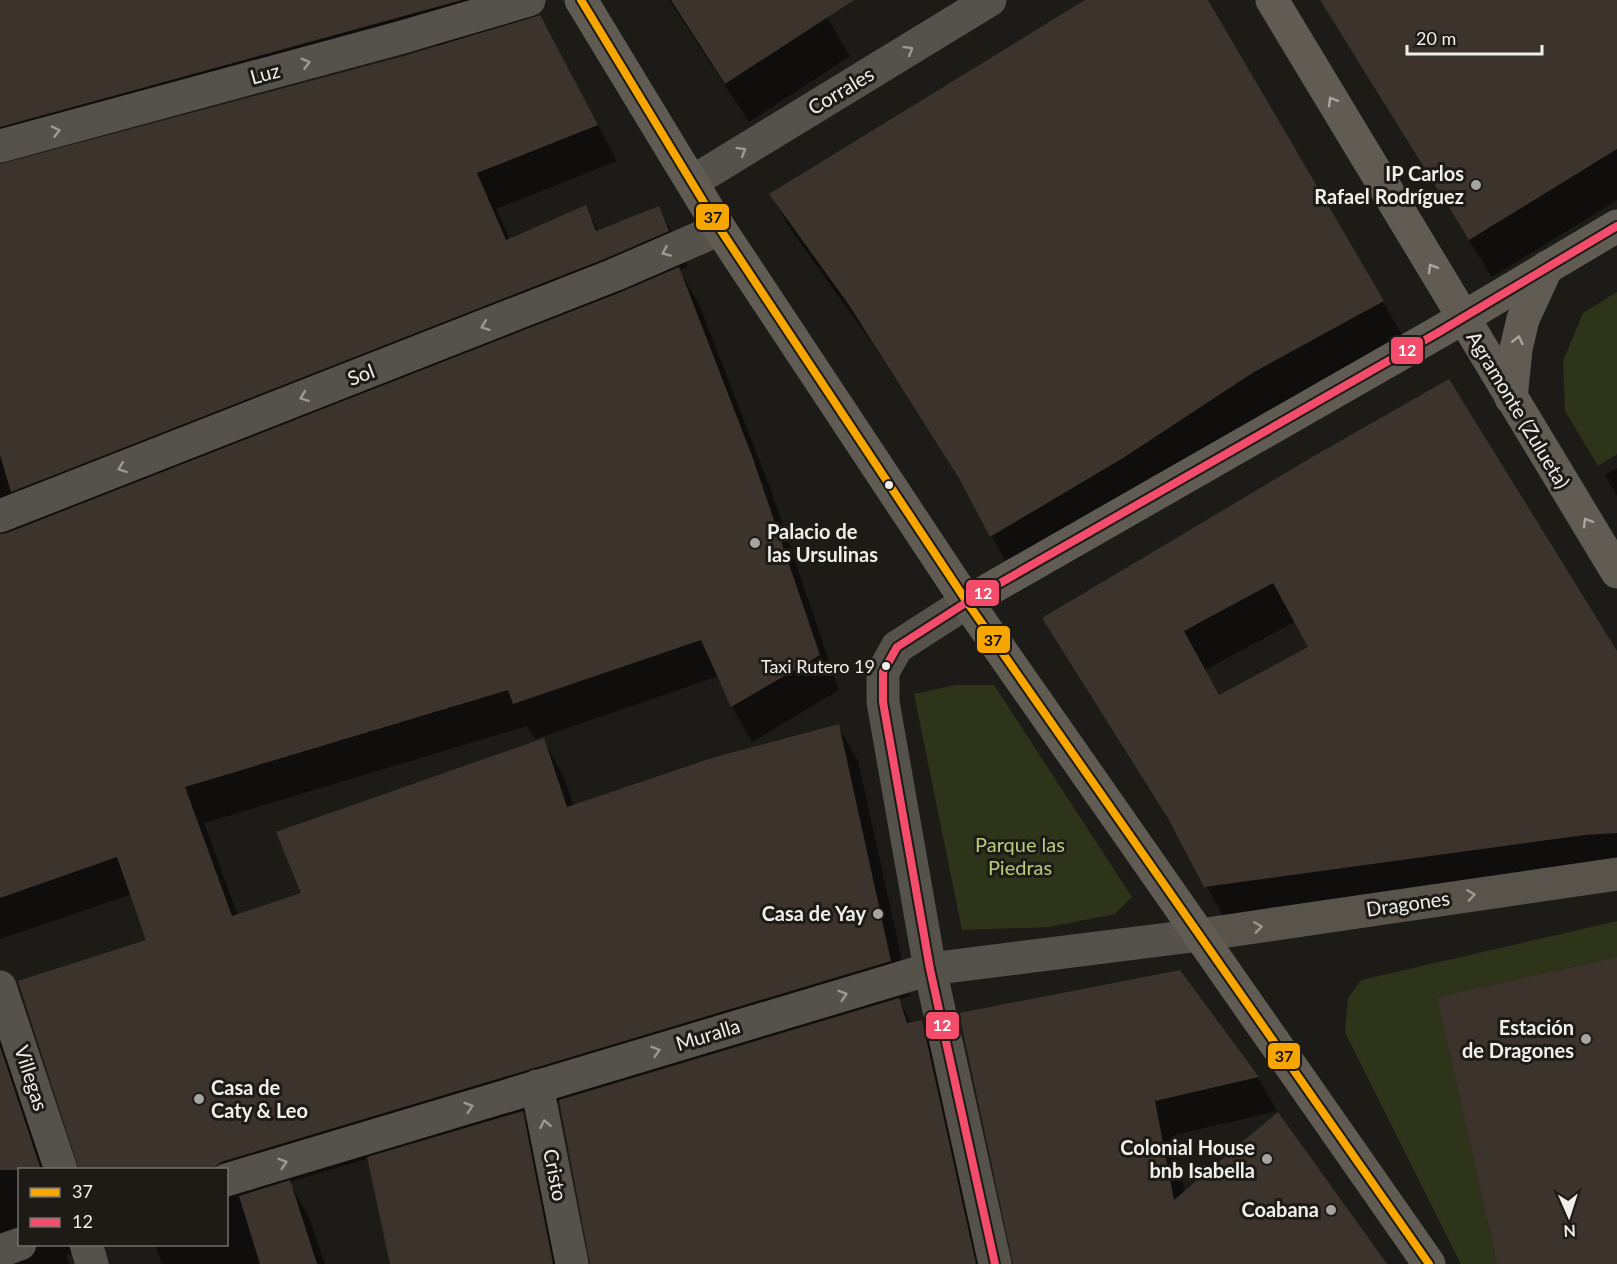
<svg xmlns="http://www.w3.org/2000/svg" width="1617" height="1264" viewBox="0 0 1617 1264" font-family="Lato,sans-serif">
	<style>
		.green { fill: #2d3419 }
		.shadow { fill: #0007; fill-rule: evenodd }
		.building { fill: #3c342c; fill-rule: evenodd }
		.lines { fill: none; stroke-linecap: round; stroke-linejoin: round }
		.street { stroke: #55524b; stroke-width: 33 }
		.secondary { stroke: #58544c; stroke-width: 33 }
		.primary { stroke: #605c53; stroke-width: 33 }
		.bus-1-casing { stroke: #1e1b17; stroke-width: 12 }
		.bus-2-casing { stroke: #1e1b17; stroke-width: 12 }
		.bus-1 { stroke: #f7a600; stroke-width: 8 }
		.bus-2 { stroke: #f44d6c; stroke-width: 8 }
		.oneway { stroke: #9b9993 }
		.oneway2 { stroke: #a8a6a0 }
		.oneway3 { stroke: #9c9a94 }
		.poi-dot { fill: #a6a5a2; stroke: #1e1b17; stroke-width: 2 }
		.bus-dot { fill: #f0efec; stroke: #1e1b17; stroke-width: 2 }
		.labels { text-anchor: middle; stroke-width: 6; stroke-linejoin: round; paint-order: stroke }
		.bus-label { font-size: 18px; fill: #f0efec; stroke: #1e1b17; text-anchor: end }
		.street-label { font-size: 20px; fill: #f0efec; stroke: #1e1b17 }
		.poi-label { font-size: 20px; font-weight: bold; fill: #f0efec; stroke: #1e1b17; text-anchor: end }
		.park-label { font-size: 20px; fill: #b8cc7c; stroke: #1e1b17 }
		.line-badge { stroke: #1e1b17; stroke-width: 2 }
		.badge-label { font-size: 16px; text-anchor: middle; font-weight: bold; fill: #fff }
		.pale-badge-label { font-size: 16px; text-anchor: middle; font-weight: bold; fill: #111 }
	</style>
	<rect width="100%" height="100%" fill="#1d1b18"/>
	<g class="green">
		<path d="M 1617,292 L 1617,454 L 1598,466 L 1565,411 L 1563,361 L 1583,313 Z"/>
		<path d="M 955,685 L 994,685 L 1132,897 L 1115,914 L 1049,927 L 962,930 L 914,694 Z"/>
		<path d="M 1617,921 L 1617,957 L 1437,997 L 1497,1264 L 1461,1264 L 1345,1032 L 1348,998 L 1361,980 Z"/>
	</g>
	<g class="shadow">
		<path d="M 0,0 L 527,0 L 559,52 L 617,161 L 496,209 L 510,240 L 585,207 L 599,231 L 658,208 L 679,243 L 688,266 L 679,270 L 699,304 L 772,493 L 839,690 L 752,742 L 732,707 L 719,676 L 535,739 L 527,726 L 204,823 L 238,916 L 303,894 L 543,740 L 563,775 L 574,806 L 838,726 L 858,761 L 910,996 L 898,1000 L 912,1024 L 921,1022 L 941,1056 L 987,1264 L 592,1264 L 561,1101 L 522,1113 L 542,1146 L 565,1264 L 391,1264 L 373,1157 L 289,1182 L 309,1217 L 325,1264 L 162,1264 L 155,1244 L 226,1244 L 226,1170 L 80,1170 L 148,941 L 132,894 L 0,939 L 0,171 L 438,47 L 437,45 L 15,159 L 0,134 Z"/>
		<path d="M 669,0 L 817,0 L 850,56 L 749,122 Z"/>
		<path d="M 1087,0 L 1207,0 L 1405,340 L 1013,575 L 972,499 L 873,344 L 793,233 L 771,195 Z"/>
		<path d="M 1320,0 L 1617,0 L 1617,200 L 1492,277 Z"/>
		<path d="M 1314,457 L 1617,653 L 1617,873 L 1228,925 L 1181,839 L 1067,657 ZM 1296,621 L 1310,648 L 1220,697 L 1205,670 Z"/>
		<path d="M 1617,468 L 1617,496 L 1605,475 Z"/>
		<path d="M 1179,971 L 1258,1078 L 1277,1111 L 1174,1135 L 1185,1193 L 1385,1264 L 1015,1264 Z"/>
		<path d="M 0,1026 L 48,1170 L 20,1170 L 20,1244 L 99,1244 L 66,1255 L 69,1264 L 0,1264 Z"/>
	</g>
	<g class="building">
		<path d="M 0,0 L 462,0 L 0,127 Z"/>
		<path d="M 671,0 L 854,0 L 725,84 Z"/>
		<path d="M 1085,0 L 1208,0 L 1384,301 L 1254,372 L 1123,458 L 990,537 L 960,480 L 849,305 L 769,194 Z"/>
		<path d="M 1320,0 L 1617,0 L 1617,149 L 1469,240 Z"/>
		<path d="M 540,15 L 598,125 L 477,173 L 506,240 L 586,205 L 596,231 L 659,206 L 669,231 L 607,258 L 11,492 L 0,455 L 0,164 L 404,56 Z"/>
		<path d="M 679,267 L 752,456 L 820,655 L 731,707 L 701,640 L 513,704 L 508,690 L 185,787 L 232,916 L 301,893 L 276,832 L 544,738 L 567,807 L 712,758 L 839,724 L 891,961 L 221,1162 L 211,1170 L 79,1170 L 18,981 L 146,940 L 117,857 L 0,898 L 0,534 L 7,533 L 621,292 Z"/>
		<path d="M 1449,379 L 1617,651 L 1617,833 L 1585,835 L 1204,887 L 1169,820 L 1042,618 L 1314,456 ZM 1273,583 L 1308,647 L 1219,695 L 1184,631 Z"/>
		<path d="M 1617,957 L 1617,1264 L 1497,1264 L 1437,997 Z"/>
		<path d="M 1180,970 L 1259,1077 L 1155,1101 L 1174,1200 L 1278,1112 L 1387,1264 L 1013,1264 L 959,1013 Z"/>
		<path d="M 899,998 L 907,1023 L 922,1020 L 976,1264 L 590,1264 L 559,1100 Z"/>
		<path d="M 0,1046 L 41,1170 L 0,1170 Z"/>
		<path d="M 523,1111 L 553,1264 L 390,1264 L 367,1157 Z"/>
		<path d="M 290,1180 L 317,1264 L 260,1264 L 239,1196 Z"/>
	</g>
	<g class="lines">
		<g class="street">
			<path d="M 0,146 L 399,38 L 529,0"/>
			<path d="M 692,182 L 990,0"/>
			<path d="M 0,516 L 614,275 L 720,229"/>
			<path d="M 967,602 L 897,647 L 883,672 L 883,702 L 930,969 L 995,1264"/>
			<path d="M 0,987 L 61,1170"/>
			<path d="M 537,1086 L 572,1264"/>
			<path d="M 226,1180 L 930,969 L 1200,935"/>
			<path d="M 86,1244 L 92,1264"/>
			<path d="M 0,1251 L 20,1244"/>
		</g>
		<path class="secondary" d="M 1200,935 L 1617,874"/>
		<g class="primary">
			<path d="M 581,0 L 720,229 L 967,602 L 1429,1264"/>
			<path d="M 1272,0 L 1617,572"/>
			<path d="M 1511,398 L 1516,349 L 1523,319 L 1547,267"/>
			<path d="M 967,602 L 1439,332 L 1617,226"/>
		</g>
		<g class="bus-1-casing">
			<path id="bus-1" d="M 581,0 L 720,229 L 967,602 L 1429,1264"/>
		</g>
		<g class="bus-2-casing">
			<path id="bus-2" d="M 995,1264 L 930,969 L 883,702 L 883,672 L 897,647 L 967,602 L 1439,332 L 1617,226"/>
		</g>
		<use href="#bus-1" class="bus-1"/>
		<use href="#bus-2" class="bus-2"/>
	</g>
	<defs><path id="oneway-chevron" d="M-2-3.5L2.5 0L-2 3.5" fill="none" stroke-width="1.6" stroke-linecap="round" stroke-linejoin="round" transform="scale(1.5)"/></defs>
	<g class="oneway">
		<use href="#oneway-chevron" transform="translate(909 50) rotate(-31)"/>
		<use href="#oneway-chevron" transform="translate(306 63) rotate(-15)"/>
		<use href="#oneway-chevron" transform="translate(56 131) rotate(-15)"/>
		<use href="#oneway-chevron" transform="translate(742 151) rotate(-31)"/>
		<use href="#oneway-chevron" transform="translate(666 252) rotate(156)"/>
		<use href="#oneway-chevron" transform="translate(485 326) rotate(159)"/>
		<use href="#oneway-chevron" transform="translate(304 397) rotate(159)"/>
		<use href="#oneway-chevron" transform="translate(122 468) rotate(159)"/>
		<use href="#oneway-chevron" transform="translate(843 995) rotate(-17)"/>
		<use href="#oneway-chevron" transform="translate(656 1051) rotate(-17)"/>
		<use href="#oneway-chevron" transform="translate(469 1107) rotate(-17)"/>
		<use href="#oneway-chevron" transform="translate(545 1124) rotate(-101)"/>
		<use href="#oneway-chevron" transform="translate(283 1163) rotate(-17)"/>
	</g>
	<g class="oneway2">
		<use href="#oneway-chevron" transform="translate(1332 101) rotate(-121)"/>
		<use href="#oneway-chevron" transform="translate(1432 268) rotate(-121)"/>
		<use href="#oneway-chevron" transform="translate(1518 340) rotate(-77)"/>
		<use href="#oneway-chevron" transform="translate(1587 522) rotate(-121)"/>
	</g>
	<g class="oneway3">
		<use href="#oneway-chevron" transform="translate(1471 895) rotate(-8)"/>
		<use href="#oneway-chevron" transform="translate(1258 927) rotate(-8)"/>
	</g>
	<g class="poi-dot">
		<circle cx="1476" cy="185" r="6"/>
		<circle cx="755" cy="543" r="6"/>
		<circle cx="878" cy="914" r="6"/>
		<circle cx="1586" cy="1039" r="6"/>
		<circle cx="199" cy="1099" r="6"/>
		<circle cx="1267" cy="1159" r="6"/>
		<circle cx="1331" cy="1210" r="6"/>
	</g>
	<g class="bus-dot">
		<circle cx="889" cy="485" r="5"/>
		<circle cx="886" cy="666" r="5"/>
	</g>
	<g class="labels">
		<g class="bus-label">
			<text x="875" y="673">Taxi Rutero 19</text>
		</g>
		<g class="street-label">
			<text transform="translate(265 74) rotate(-15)" y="7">Luz</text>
			<text transform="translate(841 91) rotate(-31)" y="7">Corrales</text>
			<text transform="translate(361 375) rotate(-21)" y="7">Sol</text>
			<text transform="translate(1518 410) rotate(59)" y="7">Agramonte (Zulueta)</text>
			<text transform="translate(1408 904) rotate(-8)" y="7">Dragones</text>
			<text transform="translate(708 1035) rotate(-17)" y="7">Muralla</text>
			<text transform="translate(31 1078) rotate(72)" y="7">Villegas</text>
			<text transform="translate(555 1175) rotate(79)" y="7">Cristo</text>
		</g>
		<g class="poi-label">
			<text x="1464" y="181">IP Carlos<tspan x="1464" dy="23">Rafael Rodríguez</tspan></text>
			<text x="767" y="539" text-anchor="start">Palacio de<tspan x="767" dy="23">las Ursulinas</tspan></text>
			<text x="866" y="921">Casa de Yay</text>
			<text x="1574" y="1035">Estación<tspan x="1574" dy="23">de Dragones</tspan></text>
			<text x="211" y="1095" text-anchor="start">Casa de<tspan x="211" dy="23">Caty &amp; Leo</tspan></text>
			<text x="1255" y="1155">Colonial House<tspan x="1255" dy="23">bnb Isabella</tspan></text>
			<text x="1319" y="1217">Coabana</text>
		</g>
		<g class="park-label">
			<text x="1020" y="852">Parque las<tspan x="1020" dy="23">Piedras</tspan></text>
		</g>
	</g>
	<g class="line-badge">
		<rect x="695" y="203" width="35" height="28" rx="6" fill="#f7a600"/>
		<rect x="1390" y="336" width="34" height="29" rx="6" fill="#f44d6c"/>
		<rect x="965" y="579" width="35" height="28" rx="6" fill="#f44d6c"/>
		<rect x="976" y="625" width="35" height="29" rx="6" fill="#f7a600"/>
		<rect x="925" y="1011" width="35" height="29" rx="6" fill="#f44d6c"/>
		<rect x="1267" y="1042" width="34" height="28" rx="6" fill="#f7a600"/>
	</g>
	<g class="badge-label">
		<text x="1407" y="356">12</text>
		<text x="983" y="599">12</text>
		<text x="942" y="1031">12</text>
	</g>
	<g class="pale-badge-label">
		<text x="713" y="223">37</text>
		<text x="993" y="646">37</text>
		<text x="1284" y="1062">37</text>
	</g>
	<rect x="18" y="1168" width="210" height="78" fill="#1e1b17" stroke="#72706c" stroke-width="1.5"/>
	<rect x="30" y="1188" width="30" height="9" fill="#f7a600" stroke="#72706c" stroke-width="1.5"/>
	<text x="72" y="1198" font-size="18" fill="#f0efec">37</text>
	<rect x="30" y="1218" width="30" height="9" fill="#f44d6c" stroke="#72706c" stroke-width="1.5"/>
	<text x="72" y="1228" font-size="18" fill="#f0efec">12</text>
	<g transform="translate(1569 1216) rotate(177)" stroke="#1e1b17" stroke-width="4.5" paint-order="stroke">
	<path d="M0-4.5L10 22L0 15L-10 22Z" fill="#f0efec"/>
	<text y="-9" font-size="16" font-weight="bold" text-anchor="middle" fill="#f0efec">N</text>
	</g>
	<path d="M1407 45v9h135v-9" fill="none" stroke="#f0efec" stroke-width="3"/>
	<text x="1416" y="45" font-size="18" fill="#f0efec" stroke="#1e1b17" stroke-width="4.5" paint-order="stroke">20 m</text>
</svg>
